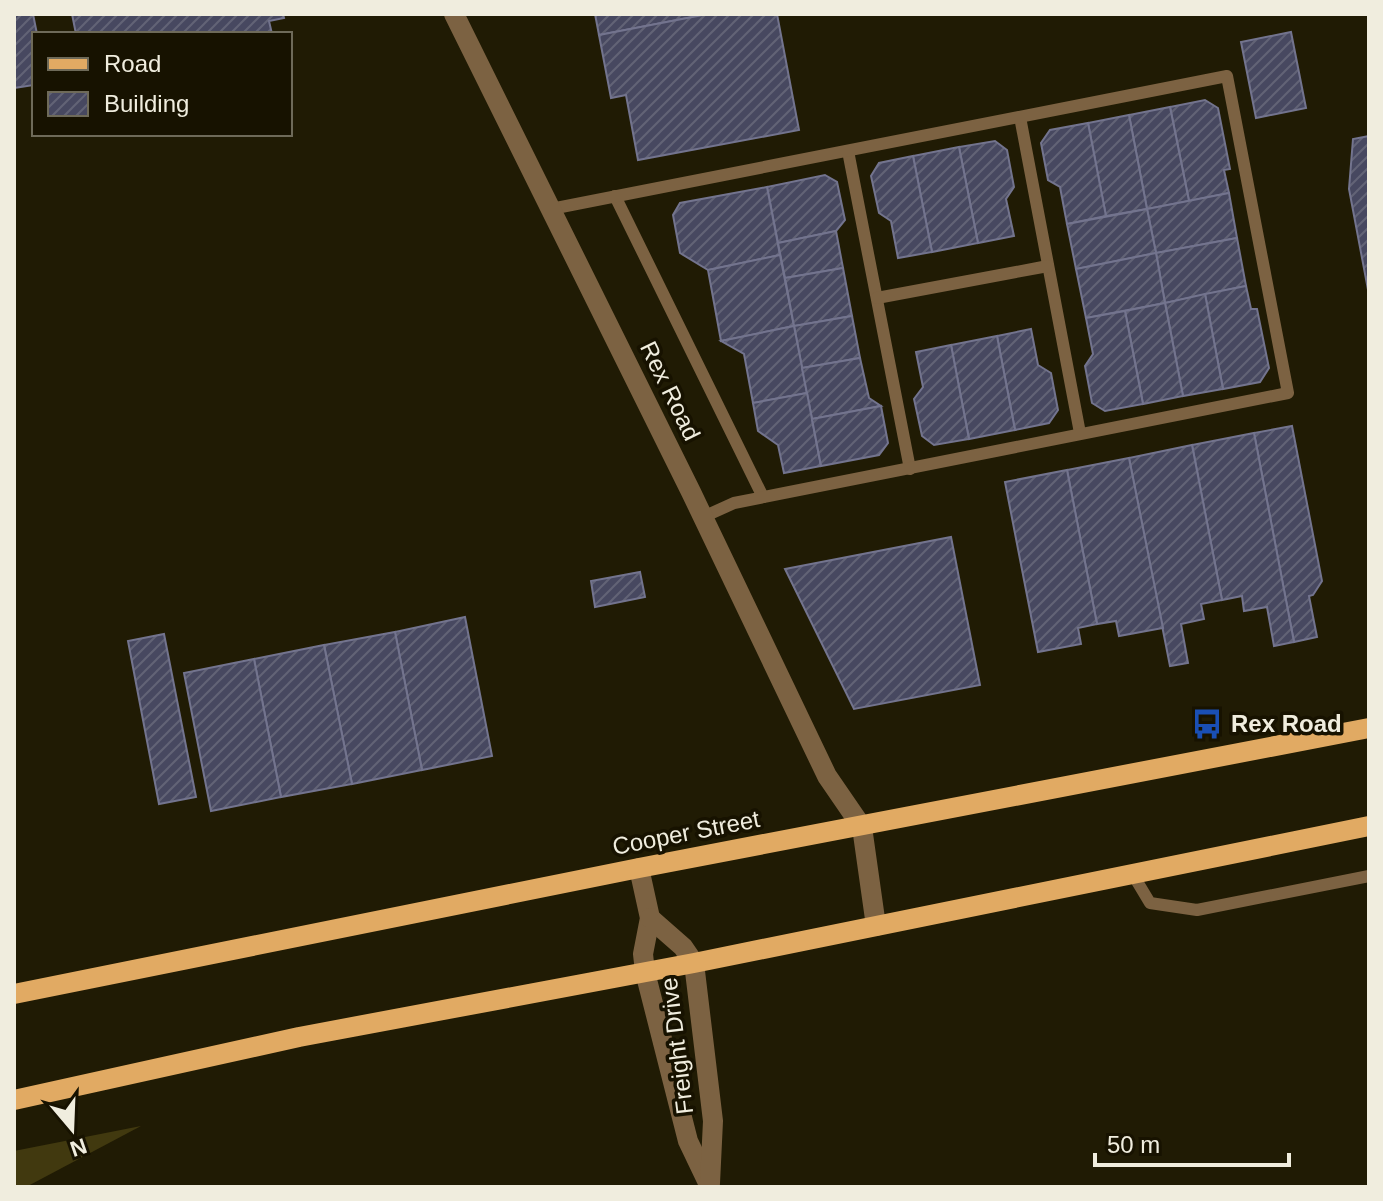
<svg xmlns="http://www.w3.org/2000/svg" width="1383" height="1201" viewBox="0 0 1383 1201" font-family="Arial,sans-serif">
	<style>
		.green { fill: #41390f }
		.building { fill: url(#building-hatch); stroke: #73748e; stroke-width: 2 }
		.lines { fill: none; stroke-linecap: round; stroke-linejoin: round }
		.lane { stroke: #7c6242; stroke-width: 12 }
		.street { stroke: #7c6242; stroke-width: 20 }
		.primary { stroke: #e1aa63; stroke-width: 20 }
		.labels { text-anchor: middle; stroke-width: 7; stroke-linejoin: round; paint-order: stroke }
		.street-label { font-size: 24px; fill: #f0edde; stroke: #171200 }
		.poi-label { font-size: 24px; font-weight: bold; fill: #f0edde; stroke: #171200; text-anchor: start }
	</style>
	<defs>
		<pattern id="building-hatch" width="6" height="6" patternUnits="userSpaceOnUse" patternTransform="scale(2)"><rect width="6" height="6" fill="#474860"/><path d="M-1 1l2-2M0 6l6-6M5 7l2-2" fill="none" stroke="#626376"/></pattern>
	</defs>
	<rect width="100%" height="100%" fill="#201b04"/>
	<path class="green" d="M 141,1126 L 26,1187 L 14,1187 L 14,1151 Z"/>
	<g class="building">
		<path d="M 14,14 L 33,14 L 37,34 L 34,34 L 34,85 L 14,88 Z"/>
		<path d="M 72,14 L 283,14 L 284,18 L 269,21 L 272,34 L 76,34 Z"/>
		<path d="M 595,14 L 708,14 L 599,35 Z"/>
		<path d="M 708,14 L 777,14 L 799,130 L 638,160 L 626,95 L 611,98 L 599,35 Z"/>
		<path d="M 1291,32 L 1306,108 L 1256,118 L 1241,42 Z"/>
		<path d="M 1205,100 L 1218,108 L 1230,169 L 1224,170 L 1229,193 L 1189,201 L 1170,107 Z"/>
		<path d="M 1170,107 L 1189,201 L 1147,209 L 1129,115 Z"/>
		<path d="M 1129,115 L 1147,209 L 1106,216 L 1088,123 Z"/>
		<path d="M 1088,123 L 1106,216 L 1067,224 L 1060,187 L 1048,180 L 1041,143 L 1050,130 Z"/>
		<path d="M 1369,136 L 1369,295 L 1349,189 L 1353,139 Z"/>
		<path d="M 995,141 L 1007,150 L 1014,187 L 1006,199 L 1014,236 L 978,243 L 959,147 Z"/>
		<path d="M 959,147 L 978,243 L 932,252 L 913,156 Z"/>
		<path d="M 913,156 L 932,252 L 898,258 L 891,221 L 879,213 L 871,176 L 879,163 Z"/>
		<path d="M 825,175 L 837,182 L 845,220 L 836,231 L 778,243 L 767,187 Z"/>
		<path d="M 767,187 L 780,255 L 708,270 L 680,253 L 673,215 L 680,203 Z"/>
		<path d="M 1229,193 L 1237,238 L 1156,253 L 1147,209 Z"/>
		<path d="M 1147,209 L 1156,253 L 1076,269 L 1067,224 Z"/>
		<path d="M 836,231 L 843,268 L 785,278 L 778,243 Z"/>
		<path d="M 1237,238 L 1246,286 L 1165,303 L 1156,253 Z"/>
		<path d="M 1156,253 L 1165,303 L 1086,318 L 1076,269 Z"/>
		<path d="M 780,255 L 794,326 L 721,341 L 708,270 Z"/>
		<path d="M 843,268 L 852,316 L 794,326 L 785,278 Z"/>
		<path d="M 1246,286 L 1251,309 L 1257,309 L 1269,368 L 1260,382 L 1223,389 L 1205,294 Z"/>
		<path d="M 1205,294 L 1223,389 L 1183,396 L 1165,303 Z"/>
		<path d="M 1165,303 L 1183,396 L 1143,404 L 1125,311 Z"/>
		<path d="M 1125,311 L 1143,404 L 1105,411 L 1092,403 L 1085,366 L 1093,354 L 1086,318 Z"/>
		<path d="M 852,316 L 860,358 L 802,368 L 794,326 Z"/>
		<path d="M 794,326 L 807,393 L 753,403 L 744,354 L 721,341 Z"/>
		<path d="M 1031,329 L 1038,365 L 1051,373 L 1058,410 L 1049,423 L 1015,430 L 997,336 Z"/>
		<path d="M 997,336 L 1015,430 L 969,439 L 951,345 Z"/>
		<path d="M 951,345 L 969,439 L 934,445 L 922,436 L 914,399 L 923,387 L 916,352 Z"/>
		<path d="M 860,358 L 869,398 L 881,406 L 812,419 L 802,368 Z"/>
		<path d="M 807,393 L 821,466 L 784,473 L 778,445 L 758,431 L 753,403 Z"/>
		<path d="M 881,406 L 888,443 L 879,455 L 821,466 L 812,419 Z"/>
		<path d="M 1292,426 L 1322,581 L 1313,595 L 1309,596 L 1317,637 L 1294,642 L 1254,433 Z"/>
		<path d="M 1254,433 L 1294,642 L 1274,646 L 1267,607 L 1244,611 L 1242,596 L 1222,600 L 1192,445 Z"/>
		<path d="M 1192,445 L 1222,600 L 1201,604 L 1204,619 L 1181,624 L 1188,663 L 1170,666 L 1129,458 Z"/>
		<path d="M 1129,458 L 1163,628 L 1119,636 L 1116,621 L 1097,624 L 1067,470 Z"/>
		<path d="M 1067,470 L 1097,624 L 1078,628 L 1081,644 L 1038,652 L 1005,482 Z"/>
		<path d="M 951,537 L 980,685 L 854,709 L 785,569 Z"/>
		<path d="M 640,572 L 645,597 L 595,607 L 591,581 Z"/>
		<path d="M 465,617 L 492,756 L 422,770 L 395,632 Z"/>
		<path d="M 395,632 L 422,770 L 352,784 L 324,645 Z"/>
		<path d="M 164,634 L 196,797 L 159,804 L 128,641 Z"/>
		<path d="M 324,645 L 352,784 L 281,797 L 254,659 Z"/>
		<path d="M 254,659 L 281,797 L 211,811 L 184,673 Z"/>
	</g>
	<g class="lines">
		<g class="lane">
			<path d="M 1020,117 L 1080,433"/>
			<path d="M 848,151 L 910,469"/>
			<path d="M 615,196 L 763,497"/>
			<path d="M 551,209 L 1227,76 L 1288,393 L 734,503 L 703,517"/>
			<path d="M 877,298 L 1048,266"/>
			<path d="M 1132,873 L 1150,903 L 1197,910 L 1369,876"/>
		</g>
		<g class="street">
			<path d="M 454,14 L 691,492 L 827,776 L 862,827 L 876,926"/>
			<path d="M 639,868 L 650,918 L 643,954 L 645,972 L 688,1141 L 710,1187"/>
			<path d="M 650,918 L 683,947 L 694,963 L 713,1121 L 710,1183"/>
		</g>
		<g class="primary">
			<path d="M 14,994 L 639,868 L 1369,728"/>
			<path d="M 14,1100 L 299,1037 L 694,963 L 1369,826"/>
		</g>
	</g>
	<defs>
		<g id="bus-bare" transform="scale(2.4)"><path d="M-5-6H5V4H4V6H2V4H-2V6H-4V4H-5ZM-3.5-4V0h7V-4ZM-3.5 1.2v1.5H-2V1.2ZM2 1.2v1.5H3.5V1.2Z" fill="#1a4fb4" stroke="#171200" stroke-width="2.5" paint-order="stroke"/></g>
	</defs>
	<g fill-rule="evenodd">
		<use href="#bus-bare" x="1207" y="724"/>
	</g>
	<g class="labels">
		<g class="street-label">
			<text transform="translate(670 391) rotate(64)" y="8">Rex Road</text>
			<text transform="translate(686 833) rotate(-11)" y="8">Cooper Street</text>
			<text transform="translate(677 1046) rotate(-97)" y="8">Freight Drive</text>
		</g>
		<g class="poi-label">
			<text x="1231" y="732">Rex Road</text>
		</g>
	</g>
	<rect width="1383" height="1201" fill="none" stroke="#f0edde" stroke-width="32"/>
	<rect x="32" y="32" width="260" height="104" fill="#171200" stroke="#6e6a59" stroke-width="2"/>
	<rect x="48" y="58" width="40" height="12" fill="#e1aa63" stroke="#6e6a59" stroke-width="2"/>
	<text x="104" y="72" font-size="24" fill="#f0edde">Road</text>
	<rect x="48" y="92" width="40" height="24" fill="url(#building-hatch)" stroke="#6e6a59" stroke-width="2"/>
	<text x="104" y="112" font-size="24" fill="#f0edde">Building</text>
	<g transform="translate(72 1129) rotate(161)" stroke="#171200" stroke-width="6" paint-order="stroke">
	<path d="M0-6L14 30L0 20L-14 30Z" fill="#f0edde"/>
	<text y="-12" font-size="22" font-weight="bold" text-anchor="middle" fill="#f0edde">N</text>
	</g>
	<path d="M1095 1153v12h194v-12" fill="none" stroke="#f0edde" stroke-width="4"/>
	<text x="1107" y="1153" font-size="24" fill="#f0edde" stroke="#171200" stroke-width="6" paint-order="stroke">50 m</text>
</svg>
